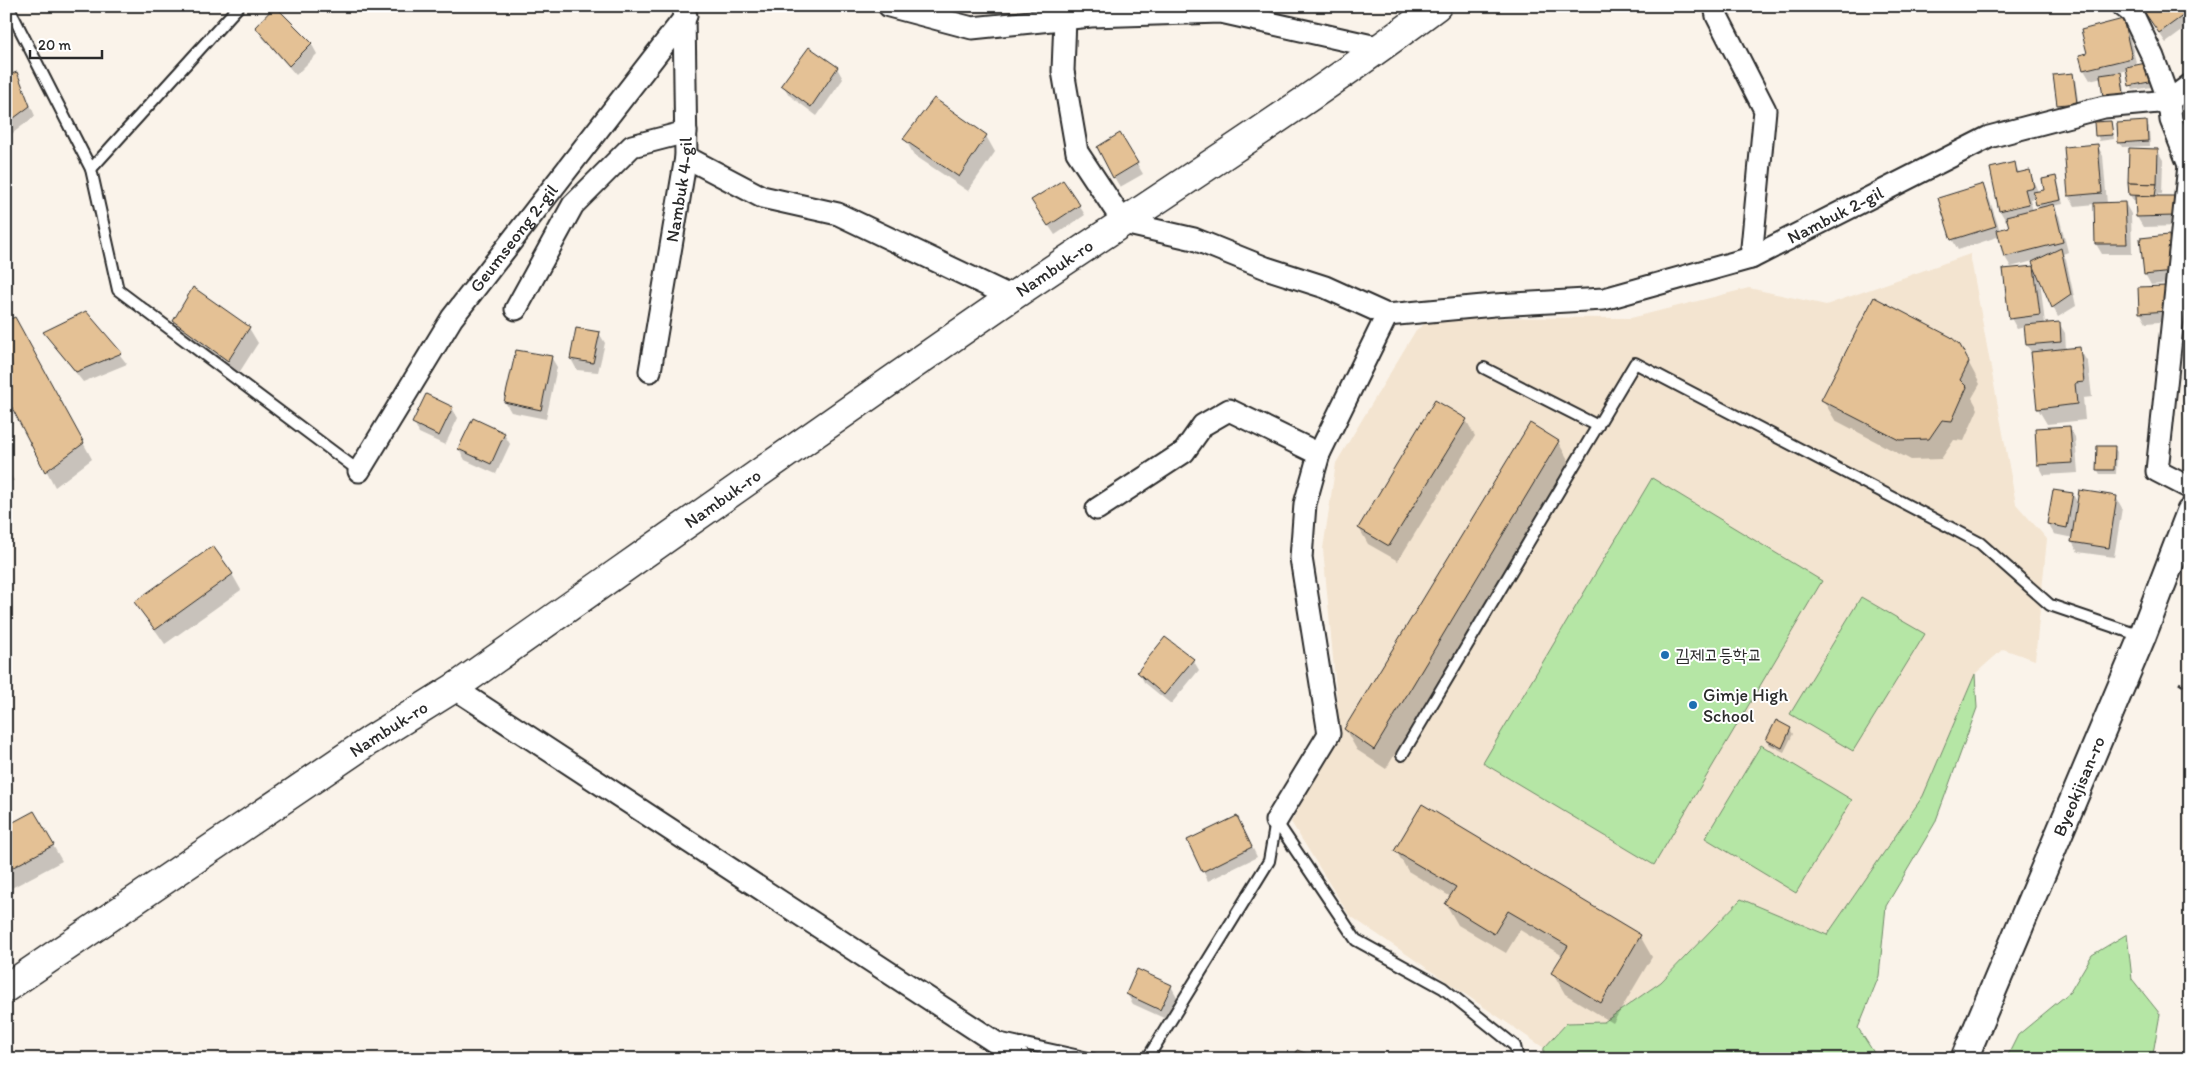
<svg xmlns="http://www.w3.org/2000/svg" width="2196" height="1065" viewBox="0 0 2196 1065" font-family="Itim,'Poor Story',sans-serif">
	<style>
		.built { fill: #f3e4d0 }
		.green { fill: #b5e6a5; stroke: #708868 }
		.shadow { fill: #0003; fill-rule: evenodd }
		.building { fill: #e4c195; stroke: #2b2b2b }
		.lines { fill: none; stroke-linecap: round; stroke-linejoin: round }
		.service-casing { stroke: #2b2b2b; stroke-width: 14 }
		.minor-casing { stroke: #2b2b2b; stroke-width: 25 }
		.tertiary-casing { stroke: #2b2b2b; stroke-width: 30 }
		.secondary-casing { stroke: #2b2b2b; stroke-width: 31 }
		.path { stroke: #2b2b2b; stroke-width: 3; stroke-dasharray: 5 4; stroke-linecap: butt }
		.service { stroke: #fff; stroke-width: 10 }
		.minor { stroke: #fff; stroke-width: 21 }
		.tertiary { stroke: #fff; stroke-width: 26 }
		.secondary { stroke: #fff; stroke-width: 28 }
		.poi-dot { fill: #1f6fb2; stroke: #fff; stroke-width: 2 }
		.labels { text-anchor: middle; stroke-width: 4; stroke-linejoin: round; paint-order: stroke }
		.street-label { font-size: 18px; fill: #2b2b2b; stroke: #fff }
		.poi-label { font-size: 18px; fill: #2b2b2b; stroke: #fff; text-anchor: start }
	</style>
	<rect width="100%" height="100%" fill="#faf3ea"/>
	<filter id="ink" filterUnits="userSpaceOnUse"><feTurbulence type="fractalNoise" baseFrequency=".02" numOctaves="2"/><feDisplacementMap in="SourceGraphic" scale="10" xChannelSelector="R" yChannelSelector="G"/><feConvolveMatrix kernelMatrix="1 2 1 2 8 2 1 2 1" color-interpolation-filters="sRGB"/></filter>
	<g filter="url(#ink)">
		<path class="built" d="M 1970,254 L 2016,504 L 2047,539 L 2035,660 L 2003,649 L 1975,674 L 1923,796 L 1827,935 L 1741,899 L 1661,982 L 1604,1022 L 1567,1023 L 1544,1048 L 1349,915 L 1291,822 L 1340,734 L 1323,549 L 1336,463 L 1416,330 L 1435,317 L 1631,318 L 1749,288 L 1826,305 Z"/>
		<g class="green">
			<path d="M 1652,478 L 1822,581 L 1654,865 L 1483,763 Z"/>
			<path d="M 1861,597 L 1925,634 L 1853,751 L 1790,714 Z"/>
			<path d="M 1975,674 L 1977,708 L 1935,823 L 1886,906 L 1879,976 L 1858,1028 L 1878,1059 L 1543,1059 L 1544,1048 L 1567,1023 L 1604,1022 L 1661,982 L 1741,899 L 1827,935 L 1923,796 Z"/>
			<path d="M 1761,745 L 1852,800 L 1796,893 L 1705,838 Z"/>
			<path d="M 2127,934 L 2132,979 L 2160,1014 L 2152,1059 L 2006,1059 L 2018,1035 L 2070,992 L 2092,955 Z"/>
		</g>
		<g class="shadow">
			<path d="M 2141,6 L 2190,6 L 2182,14 L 2189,26 L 2166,43 Z"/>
			<path d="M 2122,21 L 2128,31 L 2137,66 L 2148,69 L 2151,87 L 2133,90 L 2128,70 L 2120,72 L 2123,78 L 2126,99 L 2107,102 L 2102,77 L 2090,80 L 2084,70 L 2088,54 Z"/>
			<path d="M 257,28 L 311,43 L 317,54 L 296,75 L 263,38 Z"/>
			<path d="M 809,48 L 837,68 L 843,79 L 817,116 L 789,95 L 783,85 Z"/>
			<path d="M 17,73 L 35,116 L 9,136 L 6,132 L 6,78 Z"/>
			<path d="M 2072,74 L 2075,79 L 2079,107 L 2061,110 L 2058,105 L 2054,76 Z"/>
			<path d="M 2111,122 L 2114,139 L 2099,141 L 2095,123 Z"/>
			<path d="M 2146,122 L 2149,127 L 2150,146 L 2122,147 L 2120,143 Z"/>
			<path d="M 1120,134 L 1143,174 L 1120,187 L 1114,177 Z"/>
			<path d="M 986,136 L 995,152 L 968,191 L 914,155 L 905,139 Z"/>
			<path d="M 2097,145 L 2103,156 L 2107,204 L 2125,203 L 2131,214 L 2132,254 L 2102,254 L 2096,244 L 2095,204 L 2075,206 L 2069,196 Z"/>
			<path d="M 2157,150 L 2163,160 L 2162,194 L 2158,194 L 2158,197 L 2174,197 L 2180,226 L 2143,227 L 2137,217 L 2137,200 L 2133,200 L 2130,195 Z"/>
			<path d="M 2014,164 L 2020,174 L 2030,172 L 2038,192 L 2046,191 L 2055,177 L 2058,182 L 2063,204 L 2053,206 L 2059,216 L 2068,252 L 2063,254 L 2066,259 L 2076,306 L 2058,317 L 2040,280 L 2045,324 L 2059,323 L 2065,333 L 2066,349 L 2079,348 L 2088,363 L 2092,397 L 2083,398 L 2085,420 L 2047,424 L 2038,409 L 2032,354 L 2027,345 L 2025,327 L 2017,329 L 2011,318 L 2005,271 L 2035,267 L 2033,261 L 2011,267 L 2005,257 L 2000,236 L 1958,250 L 1952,239 L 1983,185 L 1988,195 L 2000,231 L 2011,228 L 2009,220 L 2006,221 L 2000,211 L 1991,169 ZM 2036,198 L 2040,209 L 2033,211 L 2030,199 Z"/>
			<path d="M 1079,205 L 1085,215 L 1055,235 L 1039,211 Z"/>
			<path d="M 2169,236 L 2174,247 L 2178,282 L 2151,285 L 2145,274 Z"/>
			<path d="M 2165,287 L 2172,321 L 2146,323 L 2140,312 Z"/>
			<path d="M 86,312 L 127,364 L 83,382 L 44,333 Z"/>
			<path d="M 174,321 L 249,328 L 258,343 L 237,376 L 183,337 Z"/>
			<path d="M 577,330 L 599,333 L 605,343 L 598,372 L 577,370 L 571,359 Z"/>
			<path d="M 24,334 L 92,459 L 55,487 L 6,393 Z"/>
			<path d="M 1959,345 L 1980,384 L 1972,398 L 1978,409 L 1964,441 L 1954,440 L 1941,459 L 1911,460 L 1835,420 L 1823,400 Z"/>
			<path d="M 551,357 L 557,367 L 546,419 L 511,412 L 505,402 Z"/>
			<path d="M 1435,402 L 1466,420 L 1475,436 L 1398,561 L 1368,544 L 1359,528 Z"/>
			<path d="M 452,408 L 458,418 L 445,445 L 419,433 L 414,422 Z"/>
			<path d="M 1531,424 L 1558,442 L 1570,463 L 1386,769 L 1357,750 L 1345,729 Z"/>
			<path d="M 2069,427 L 2075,437 L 2078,473 L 2044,475 L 2038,464 Z"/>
			<path d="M 504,434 L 510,444 L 496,474 L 465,460 L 459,449 Z"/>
			<path d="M 2114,448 L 2117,452 L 2116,474 L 2100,474 L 2097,469 Z"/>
			<path d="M 6,467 L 14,481 L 6,481 Z"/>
			<path d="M 2073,494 L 2078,504 L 2116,497 L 2122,508 L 2114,557 L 2078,552 L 2072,542 L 2073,538 L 2054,534 L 2048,524 Z"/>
			<path d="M 232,574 L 241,590 L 165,644 L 136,602 Z"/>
			<path d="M 1193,660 L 1199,670 L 1171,704 L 1144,682 L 1139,672 Z"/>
			<path d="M 1790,729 L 1793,734 L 1784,752 L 1770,745 L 1767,740 Z"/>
			<path d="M 34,813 L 62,861 L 6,891 L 6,828 Z"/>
			<path d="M 1243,828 L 1257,857 L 1208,881 L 1203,871 Z"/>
			<path d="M 1396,851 L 1640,936 L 1652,957 L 1613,1023 L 1565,994 L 1553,973 L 1563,956 L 1520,930 L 1506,953 L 1458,925 L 1446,904 L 1451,897 L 1408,871 Z"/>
			<path d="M 1171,986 L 1177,997 L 1166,1019 L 1133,1004 L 1127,994 Z"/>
		</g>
		<g class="building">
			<path d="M 275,6 L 312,43 L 289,66 L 255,27 Z"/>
			<path d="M 2140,6 L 2177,6 L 2184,15 L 2159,33 Z"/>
			<path d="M 2123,19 L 2132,58 L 2083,70 L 2079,55 L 2087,53 L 2081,30 Z"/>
			<path d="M 809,47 L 838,67 L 811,107 L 781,85 Z"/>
			<path d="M 2146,63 L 2149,82 L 2129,86 L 2126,67 Z"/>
			<path d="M 17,72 L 30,106 L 6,124 L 6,76 Z"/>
			<path d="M 2121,72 L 2124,94 L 2103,97 L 2100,75 Z"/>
			<path d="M 2073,73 L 2077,103 L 2057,105 L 2053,75 Z"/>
			<path d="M 934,98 L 987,135 L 959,177 L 903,139 Z"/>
			<path d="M 2190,102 L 2190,118 L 2187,119 L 2183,104 Z"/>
			<path d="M 2111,121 L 2113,135 L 2095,136 L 2094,122 Z"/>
			<path d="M 2147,121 L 2148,141 L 2118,143 L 2117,123 Z"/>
			<path d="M 1120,133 L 1138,163 L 1113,178 L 1097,147 Z"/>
			<path d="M 2098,144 L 2102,193 L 2068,196 L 2064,147 Z"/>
			<path d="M 2129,148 L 2158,149 L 2157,184 L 2128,183 Z"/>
			<path d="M 2015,162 L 2017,173 L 2030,170 L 2034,187 L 2025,189 L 2029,204 L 1999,211 L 1990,168 Z"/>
			<path d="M 2056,176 L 2061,200 L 2036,205 L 2033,192 L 2044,190 L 2042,179 Z"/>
			<path d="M 1063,180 L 1080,205 L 1048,226 L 1031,200 Z"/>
			<path d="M 2128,183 L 2157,184 L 2155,196 L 2129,195 Z"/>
			<path d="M 1983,184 L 1996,226 L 1951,240 L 1938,198 Z"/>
			<path d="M 2135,196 L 2175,196 L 2175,216 L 2136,217 Z"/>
			<path d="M 2125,202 L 2127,244 L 2095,244 L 2094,203 Z"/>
			<path d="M 2054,204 L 2063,242 L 2004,257 L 1997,230 L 2009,227 L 2006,216 Z"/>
			<path d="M 2169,235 L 2173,272 L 2144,275 L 2140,238 Z"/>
			<path d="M 2061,248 L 2071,295 L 2052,308 L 2032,262 Z"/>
			<path d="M 2034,266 L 2040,315 L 2009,319 L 2003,269 Z"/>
			<path d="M 2166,286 L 2167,311 L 2139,313 L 2138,287 Z"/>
			<path d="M 193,287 L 250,327 L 228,361 L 173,321 Z"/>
			<path d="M 1874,297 L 1951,337 L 1960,345 L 1969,362 L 1960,380 L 1967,387 L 1952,421 L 1942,420 L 1929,439 L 1899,440 L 1821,400 Z"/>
			<path d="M 86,311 L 122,353 L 76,372 L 43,332 Z"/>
			<path d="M 15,317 L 84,443 L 45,472 L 6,396 L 6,321 Z"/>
			<path d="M 2060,322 L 2061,342 L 2026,345 L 2024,325 Z"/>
			<path d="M 576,328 L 600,332 L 593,363 L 570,359 Z"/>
			<path d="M 2080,347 L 2084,382 L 2075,383 L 2077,404 L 2037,409 L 2031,352 Z"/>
			<path d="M 516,350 L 552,356 L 541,410 L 504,402 Z"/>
			<path d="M 426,394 L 453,407 L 439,436 L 412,423 Z"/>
			<path d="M 1435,400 L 1467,419 L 1389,546 L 1358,528 Z"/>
			<path d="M 473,418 L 505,433 L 491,464 L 458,449 Z"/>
			<path d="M 1530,423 L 1559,441 L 1374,750 L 1344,729 Z"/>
			<path d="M 2070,426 L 2073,463 L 2037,465 L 2035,428 Z"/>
			<path d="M 2097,446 L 2115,446 L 2114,470 L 2096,470 Z"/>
			<path d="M 2053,490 L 2073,493 L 2067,528 L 2047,524 Z"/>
			<path d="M 2079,490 L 2117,496 L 2109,548 L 2071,542 Z"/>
			<path d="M 213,546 L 233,574 L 155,630 L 134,602 Z"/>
			<path d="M 1165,637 L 1194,659 L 1164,695 L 1137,672 Z"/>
			<path d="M 1776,720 L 1791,728 L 1782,748 L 1766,740 Z"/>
			<path d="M 1422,804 L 1641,935 L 1601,1003 L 1551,973 L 1568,946 L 1508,911 L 1494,934 L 1445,904 L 1456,887 L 1394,851 Z"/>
			<path d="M 34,811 L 54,845 L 6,871 L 6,826 Z"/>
			<path d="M 1237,816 L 1252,847 L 1202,872 L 1187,840 Z"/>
			<path d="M 1137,969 L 1172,985 L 1160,1010 L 1126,994 Z"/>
			<path d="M 1297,1050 L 1321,1059 L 1294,1059 Z"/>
		</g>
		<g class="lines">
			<g class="service-casing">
				<g id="service">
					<path d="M 8,6 L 91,169 L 118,290 L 359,471"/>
					<path d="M 91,169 L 239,6"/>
					<path d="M 1484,368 L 1598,426"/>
					<path d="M 1402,755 L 1635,363 L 1980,543 L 2050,605 L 2141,636"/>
					<path d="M 1002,1039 L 1093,1059"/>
					<path d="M 1147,1059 L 1269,861 L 1276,821 L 1356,940 L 1443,988 L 1515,1046 L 1518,1059"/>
				</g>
			</g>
			<g class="minor-casing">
				<g id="minor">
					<path d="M 889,6 L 972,28 L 1091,16 L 1221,12 L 1381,48"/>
					<path id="s1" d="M 1715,6 L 1717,16 L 1765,110 L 1751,258 L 1989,137 L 2104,107 L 2169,101 L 2190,85"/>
					<path d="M 2123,6 L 2132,13 L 2153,57 L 2169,101 L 2171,120 L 2189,165 L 2157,471 L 2190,488"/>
					<path d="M 1065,18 L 1063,71 L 1077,152 L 1124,223 L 1194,239 L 1266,268 L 1325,287 L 1387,315 L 1494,305 L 1604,299 L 1751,258"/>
					<path d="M 686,157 L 762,197 L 838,214 L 1012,297"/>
					<path d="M 516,309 L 573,205 L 632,146 L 686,132"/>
					<path id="s2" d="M 650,371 L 686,157 L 684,12"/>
					<path id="s3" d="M 359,471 L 452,318 L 686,16"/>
					<path d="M 1097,509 L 1184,452 L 1203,425 L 1229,410 L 1319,454"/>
					<path d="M 454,688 L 1021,1059"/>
					<path d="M 1276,821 L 1329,734 L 1301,558 L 1305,504 L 1319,454 L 1387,315"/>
				</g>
			</g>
			<g class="tertiary-casing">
				<g id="tertiary">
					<path id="s4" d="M 1964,1059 L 2142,637 L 2190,512"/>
				</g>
			</g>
			<g class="secondary-casing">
				<g id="secondary">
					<path id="s5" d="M 6,988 L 369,741 L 454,688 C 639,558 824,426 1010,298 C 1153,201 1299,109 1437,6"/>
				</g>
			</g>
			<path class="path" d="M 2179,683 L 2190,690"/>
			<use href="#service" class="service"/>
			<use href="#minor" class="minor"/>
			<use href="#tertiary" class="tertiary"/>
			<use href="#secondary" class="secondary"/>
		</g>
	</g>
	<g class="poi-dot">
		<circle cx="1665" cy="655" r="5"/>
		<circle cx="1693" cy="705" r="5"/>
	</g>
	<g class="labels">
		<g class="street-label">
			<text dy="6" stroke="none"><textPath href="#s2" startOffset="184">Nambuk 4-gil</textPath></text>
			<text dy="6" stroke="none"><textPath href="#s1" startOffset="359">Nambuk 2-gil</textPath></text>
			<text dy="6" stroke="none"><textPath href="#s3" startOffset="280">Geumseong 2-gil</textPath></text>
			<text dy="6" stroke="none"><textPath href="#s5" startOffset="1272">Nambuk-ro</textPath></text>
			<text dy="6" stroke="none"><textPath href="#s5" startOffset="868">Nambuk-ro</textPath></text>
			<text dy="6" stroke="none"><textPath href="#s5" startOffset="462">Nambuk-ro</textPath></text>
			<text dy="6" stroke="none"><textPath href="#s4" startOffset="296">Byeokjisan-ro</textPath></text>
		</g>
		<g class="poi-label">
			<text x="1675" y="661">김제고등학교</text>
			<text x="1703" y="701">Gimje High<tspan x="1703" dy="21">School</tspan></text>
		</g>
	</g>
	<rect width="2196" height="1065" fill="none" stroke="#fff" stroke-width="25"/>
	<rect x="12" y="12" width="2171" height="1040" fill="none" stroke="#2b2b2b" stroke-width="2" filter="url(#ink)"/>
	<path d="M30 50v8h72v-8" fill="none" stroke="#2b2b2b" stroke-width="2.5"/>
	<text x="38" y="50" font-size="15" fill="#2b2b2b" stroke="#ffffff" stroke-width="4" paint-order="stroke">20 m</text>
</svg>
